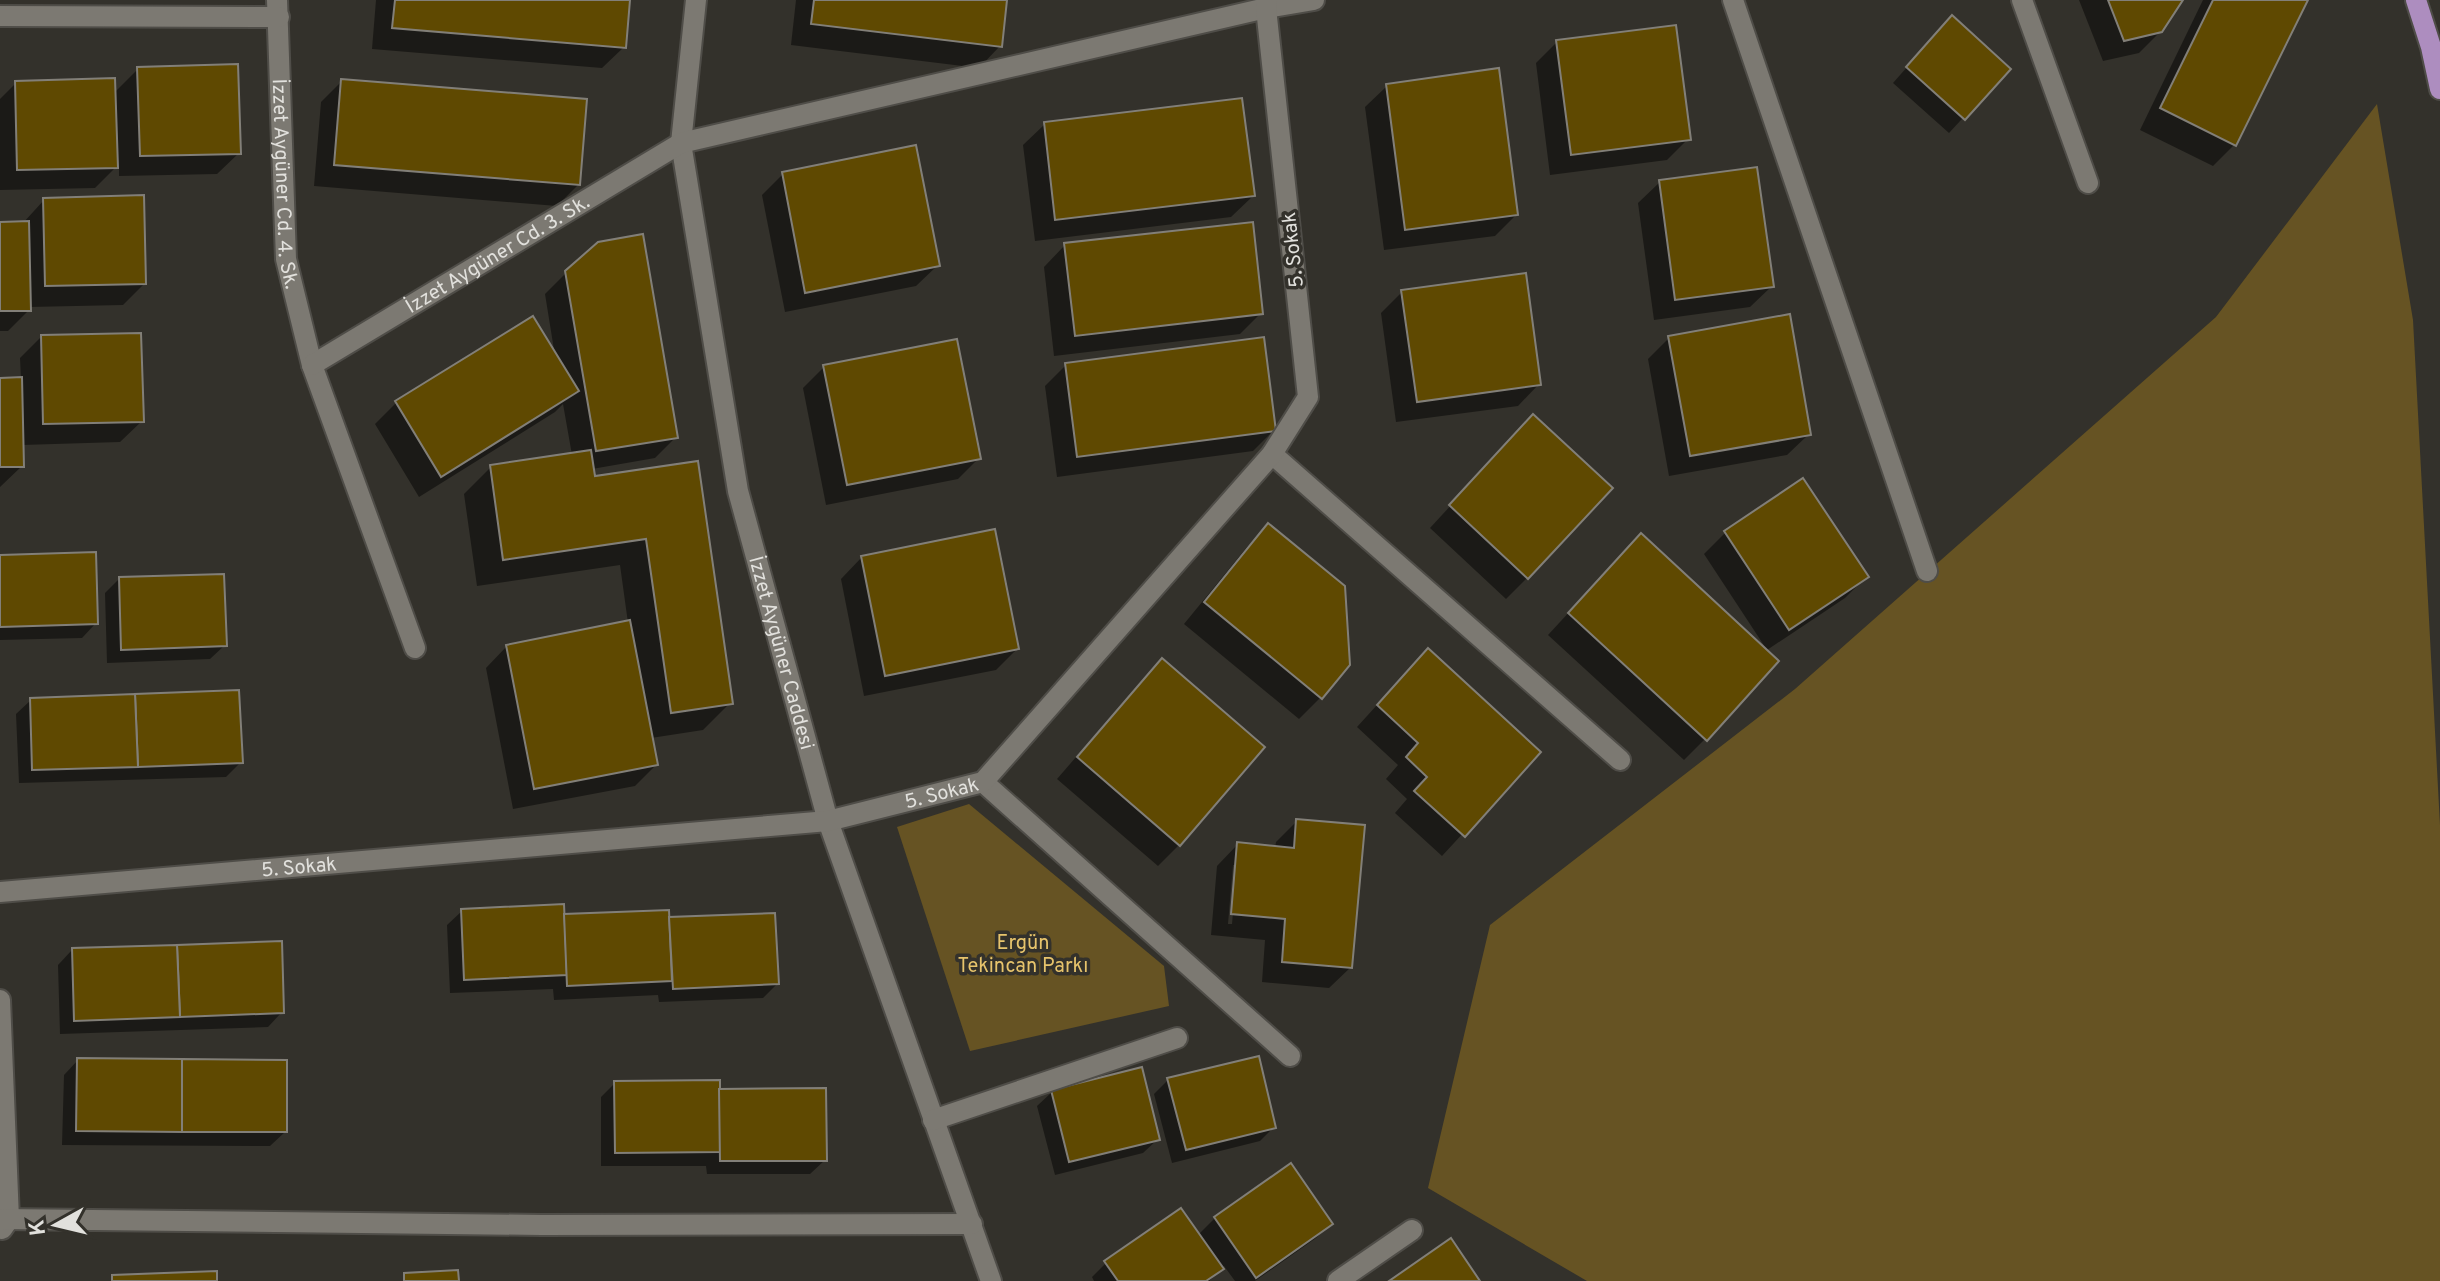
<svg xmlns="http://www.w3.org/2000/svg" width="2440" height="1281" viewBox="0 0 2440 1281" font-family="Overpass,sans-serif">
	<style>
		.green { fill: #665323 }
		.shadow { fill: #0007; fill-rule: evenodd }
		.building { fill: #5f4901; stroke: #827f78; stroke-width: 2 }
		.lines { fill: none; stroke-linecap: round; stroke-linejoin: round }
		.minor-casing { stroke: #4f4d48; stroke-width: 24 }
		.major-casing { stroke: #4f4d48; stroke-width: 24 }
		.minor { stroke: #7c7972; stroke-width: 20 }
		.major { stroke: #ad8dbf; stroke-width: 20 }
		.labels { text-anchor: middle; stroke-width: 7; stroke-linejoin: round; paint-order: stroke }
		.street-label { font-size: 20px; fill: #e2e1dd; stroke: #33312b }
		.park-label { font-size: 20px; fill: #e7c46c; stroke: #33312b }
	</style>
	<rect width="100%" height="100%" fill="#33312b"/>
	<g class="green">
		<path d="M 2377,104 L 2413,320 L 2440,825 L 2440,1281 L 1587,1281 L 1428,1188 L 1490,925 L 1795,689 L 2216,317 Z"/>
		<path d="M 969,804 L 1164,966 L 1169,1006 L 970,1051 L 897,827 Z"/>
	</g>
	<g class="shadow">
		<path d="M 376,0 L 628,0 L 624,47 L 602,68 L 372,49 Z"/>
		<path d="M 796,0 L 1005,0 L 1000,46 L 979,68 L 791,45 Z"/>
		<path d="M 2079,0 L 2181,0 L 2161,31 L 2139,53 L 2103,61 Z"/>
		<path d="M 2203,0 L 2305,0 L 2234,145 L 2213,166 L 2140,130 Z"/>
		<path d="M 1938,32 L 2008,69 L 1949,133 L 1893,83 Z"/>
		<path d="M 1557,42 L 1688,139 L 1667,160 L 1550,175 L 1536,63 Z"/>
		<path d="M 138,69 L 239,153 L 217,174 L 119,176 L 119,164 L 95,188 L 0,190 L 0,99 L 16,83 L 114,93 Z"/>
		<path d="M 342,81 L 578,185 L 557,206 L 314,186 L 321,102 Z"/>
		<path d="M 1387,86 L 1516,215 L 1495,236 L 1384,250 L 1365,107 Z"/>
		<path d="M 1045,124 L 1253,196 L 1231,217 L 1035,241 L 1023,145 Z"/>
		<path d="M 783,174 L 938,265 L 916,286 L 785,312 L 762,195 Z"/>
		<path d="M 1660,182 L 1772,286 L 1750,307 L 1654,320 L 1638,203 Z"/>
		<path d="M 44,200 L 144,284 L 123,305 L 29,307 L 29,310 L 8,331 L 0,331 L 0,224 L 23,223 Z"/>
		<path d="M 1065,245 L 1261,313 L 1240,334 L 1054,356 L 1044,267 Z"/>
		<path d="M 566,273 L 676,437 L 655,458 L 592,469 L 593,478 L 696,463 L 730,703 L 703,730 L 651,738 L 656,765 L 635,786 L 513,809 L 486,668 L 507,646 L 628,623 L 620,565 L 477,586 L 464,494 L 491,467 L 572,455 L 563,404 L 555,412 L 419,497 L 375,424 L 396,403 L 532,319 L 555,356 L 545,294 Z"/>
		<path d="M 1402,292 L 1539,384 L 1518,406 L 1396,422 L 1381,313 Z"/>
		<path d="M 41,337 L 142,421 L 120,442 L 22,445 L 22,466 L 0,487 L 0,380 L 21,379 L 20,358 Z"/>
		<path d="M 1669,338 L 1809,434 L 1787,455 L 1669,476 L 1648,359 Z"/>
		<path d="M 1066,365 L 1274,430 L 1253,451 L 1057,477 L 1045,386 Z"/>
		<path d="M 824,367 L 979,458 L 958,479 L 826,505 L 803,388 Z"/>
		<path d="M 1513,438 L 1527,578 L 1506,599 L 1430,528 Z"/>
		<path d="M 1803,481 L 1866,577 L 1845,598 L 1767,650 L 1704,554 L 1725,533 Z"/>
		<path d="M 1268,526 L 1320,698 L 1299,719 L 1184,624 L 1247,547 Z"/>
		<path d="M 0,557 L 96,623 L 82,638 L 0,640 Z"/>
		<path d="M 862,557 L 1017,649 L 996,670 L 864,696 L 841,579 Z"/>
		<path d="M 1620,557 L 1705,739 L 1684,760 L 1548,635 Z"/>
		<path d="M 119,579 L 225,645 L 210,659 L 107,663 L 105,593 Z"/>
		<path d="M 1162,661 L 1179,845 L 1158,866 L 1057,779 L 1141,682 Z"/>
		<path d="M 1407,672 L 1538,752 L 1442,856 L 1395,813 L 1407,799 L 1386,779 L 1398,765 L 1357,727 Z"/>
		<path d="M 31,700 L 241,762 L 226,777 L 19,783 L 16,714 Z"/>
		<path d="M 1297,821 L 1351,967 L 1329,988 L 1262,982 L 1265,940 L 1211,935 L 1217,866 L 1238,844 L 1275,848 L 1276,842 ZM 1233,865 L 1237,865 L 1232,924 L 1228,924 Z"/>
		<path d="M 462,911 L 562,917 L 667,919 L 777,984 L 763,998 L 659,1002 L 658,995 L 554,1000 L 553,989 L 450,993 L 447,925 Z"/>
		<path d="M 72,950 L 282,1012 L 268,1027 L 60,1034 L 58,965 Z"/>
		<path d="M 78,1060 L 285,1132 L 270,1146 L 62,1145 L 64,1075 Z"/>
		<path d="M 1168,1080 L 1274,1127 L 1260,1141 L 1172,1163 L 1154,1094 Z"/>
		<path d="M 615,1083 L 717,1091 L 825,1160 L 810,1174 L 707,1174 L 706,1166 L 601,1166 L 601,1097 Z"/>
		<path d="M 1052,1092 L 1158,1139 L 1143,1153 L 1055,1175 L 1037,1106 Z"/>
		<path d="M 1215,1218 L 1330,1224 L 1316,1238 L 1255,1281 L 1235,1281 L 1224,1266 L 1209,1281 L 1094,1281 L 1092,1277 L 1106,1263 L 1198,1235 Z"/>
	</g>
	<g class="building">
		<path d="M 395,0 L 630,0 L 626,48 L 392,28 Z"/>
		<path d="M 814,0 L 1007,0 L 1002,47 L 811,24 Z"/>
		<path d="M 2108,0 L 2183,0 L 2162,32 L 2124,41 Z"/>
		<path d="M 2213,0 L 2308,0 L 2236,146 L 2160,108 Z"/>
		<path d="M 1952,15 L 2011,69 L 1965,120 L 1906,67 Z"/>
		<path d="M 1676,25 L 1691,140 L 1571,155 L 1556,40 Z"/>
		<path d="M 238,64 L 241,154 L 140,156 L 137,67 Z"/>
		<path d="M 1499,68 L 1518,215 L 1405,230 L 1386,84 Z"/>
		<path d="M 115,78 L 118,168 L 17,170 L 15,81 Z"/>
		<path d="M 341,79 L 587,99 L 580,185 L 334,165 Z"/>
		<path d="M 1242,98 L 1255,196 L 1055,220 L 1044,122 Z"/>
		<path d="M 916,145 L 940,266 L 805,293 L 782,172 Z"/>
		<path d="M 1757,167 L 1774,287 L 1675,300 L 1659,180 Z"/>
		<path d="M 144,195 L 146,284 L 45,286 L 43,198 Z"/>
		<path d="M 29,221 L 31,311 L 0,311 L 0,222 Z"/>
		<path d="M 1253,222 L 1263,314 L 1075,336 L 1064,243 Z"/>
		<path d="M 643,234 L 678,438 L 596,451 L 565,271 L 598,242 Z"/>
		<path d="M 1526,273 L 1541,385 L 1417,402 L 1401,290 Z"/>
		<path d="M 1790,314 L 1811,435 L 1690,456 L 1668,336 Z"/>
		<path d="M 533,316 L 579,391 L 441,477 L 395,401 Z"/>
		<path d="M 141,333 L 144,422 L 43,424 L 41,335 Z"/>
		<path d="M 1264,337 L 1276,431 L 1077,457 L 1065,363 Z"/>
		<path d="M 957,339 L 981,459 L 847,485 L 823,365 Z"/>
		<path d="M 22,377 L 24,467 L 0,467 L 0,378 Z"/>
		<path d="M 1533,414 L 1613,488 L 1528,579 L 1449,505 Z"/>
		<path d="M 591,450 L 595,476 L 698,461 L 733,704 L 671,713 L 646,539 L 503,560 L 490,465 Z"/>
		<path d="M 1803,478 L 1869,577 L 1789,630 L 1724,531 Z"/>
		<path d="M 1268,523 L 1345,586 L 1350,665 L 1322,699 L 1204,602 Z"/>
		<path d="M 995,529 L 1019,649 L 885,676 L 861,556 Z"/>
		<path d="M 1641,533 L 1779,661 L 1707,741 L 1568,613 Z"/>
		<path d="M 96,552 L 98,624 L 0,627 L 0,555 Z"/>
		<path d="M 224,574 L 227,646 L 121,650 L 119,577 Z"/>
		<path d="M 630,620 L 658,765 L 534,789 L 506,645 Z"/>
		<path d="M 1428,648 L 1541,752 L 1465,837 L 1414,791 L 1427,777 L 1406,757 L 1418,743 L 1377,705 Z"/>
		<path d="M 1162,658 L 1265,747 L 1180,846 L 1077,757 Z"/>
		<path d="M 239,690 L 243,763 L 138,767 L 135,694 Z"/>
		<path d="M 135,694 L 138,767 L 32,770 L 30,698 Z"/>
		<path d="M 1296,819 L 1365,825 L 1352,968 L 1282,962 L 1285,919 L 1231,914 L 1237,842 L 1294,848 Z"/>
		<path d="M 564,904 L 567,975 L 464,980 L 461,909 Z"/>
		<path d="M 669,910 L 672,981 L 567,986 L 564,914 Z"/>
		<path d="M 775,913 L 779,984 L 673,989 L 669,917 Z"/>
		<path d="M 282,941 L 284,1013 L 180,1017 L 177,945 Z"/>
		<path d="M 177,945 L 180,1017 L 74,1021 L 72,948 Z"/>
		<path d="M 1259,1056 L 1276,1128 L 1186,1150 L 1167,1078 Z"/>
		<path d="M 77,1058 L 182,1059 L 182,1132 L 76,1131 Z"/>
		<path d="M 182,1059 L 287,1060 L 287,1132 L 182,1132 Z"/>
		<path d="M 1142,1067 L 1160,1140 L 1069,1162 L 1051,1090 Z"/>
		<path d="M 720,1080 L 720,1152 L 615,1153 L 614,1081 Z"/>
		<path d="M 826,1088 L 827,1161 L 720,1161 L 719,1089 Z"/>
		<path d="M 1291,1163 L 1333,1224 L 1256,1278 L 1214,1217 Z"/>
		<path d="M 1181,1208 L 1224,1269 L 1206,1281 L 1118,1281 L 1104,1261 Z"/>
		<path d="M 1451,1238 L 1480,1281 L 1389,1281 Z"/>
		<path d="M 458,1270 L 459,1281 L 404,1281 L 404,1273 Z"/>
		<path d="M 217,1271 L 217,1281 L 112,1281 L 112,1275 Z"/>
	</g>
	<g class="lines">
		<g class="minor-casing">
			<g id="minor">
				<path id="s1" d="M 277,0 L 286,259 L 312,365 L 415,648"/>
				<path id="s2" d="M 696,0 L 681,143 L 738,491 L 828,821 L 991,1281"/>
				<path d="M 1733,0 L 1927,571"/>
				<path d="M 2022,0 L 2088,183"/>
				<path d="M 0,16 L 279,17"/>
				<path id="s3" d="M 312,365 L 681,143 L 1266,8 L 1314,0"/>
				<path d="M 1272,454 L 1620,760"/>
				<path d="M 983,782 L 1290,1056"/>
				<path id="s4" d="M 0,892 L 828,821 L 983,782 L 1272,454 L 1308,397 L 1266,8 L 1267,0"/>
				<path d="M 0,1000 L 9,1219 L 2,1229"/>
				<path d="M 933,1120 L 1177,1038"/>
				<path d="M 0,1219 L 542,1225 L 972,1224"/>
				<path d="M 1338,1281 L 1412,1230"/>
			</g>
		</g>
		<g class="major-casing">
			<path id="major" d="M 2416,0 L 2431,47 L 2440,89"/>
		</g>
		<use href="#minor" class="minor"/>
		<use href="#major" class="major"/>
	</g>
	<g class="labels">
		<g class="street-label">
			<text dy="7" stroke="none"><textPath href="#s1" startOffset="184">İzzet Aygüner Cd. 4. Sk.</textPath></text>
			<text transform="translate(1292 250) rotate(-96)" y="7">5. Sokak</text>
			<text dy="7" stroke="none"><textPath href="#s3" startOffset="216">İzzet Aygüner Cd. 3. Sk.</textPath></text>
			<text dy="7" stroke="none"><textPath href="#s2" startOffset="664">İzzet Aygüner Caddesi</textPath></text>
			<text dy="7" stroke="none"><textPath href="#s4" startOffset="948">5. Sokak</textPath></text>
			<text dy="7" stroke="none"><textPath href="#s4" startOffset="300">5. Sokak</textPath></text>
		</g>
		<g class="park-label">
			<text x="1023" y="949">Ergün<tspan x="1023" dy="23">Tekincan Parkı</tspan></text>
		</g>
	</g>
	<g transform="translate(56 1225) rotate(262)" stroke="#33312b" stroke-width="6" paint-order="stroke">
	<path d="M0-6L14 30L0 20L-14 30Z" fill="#e2e1dd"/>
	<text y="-12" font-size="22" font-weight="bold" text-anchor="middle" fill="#e2e1dd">K</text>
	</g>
</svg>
